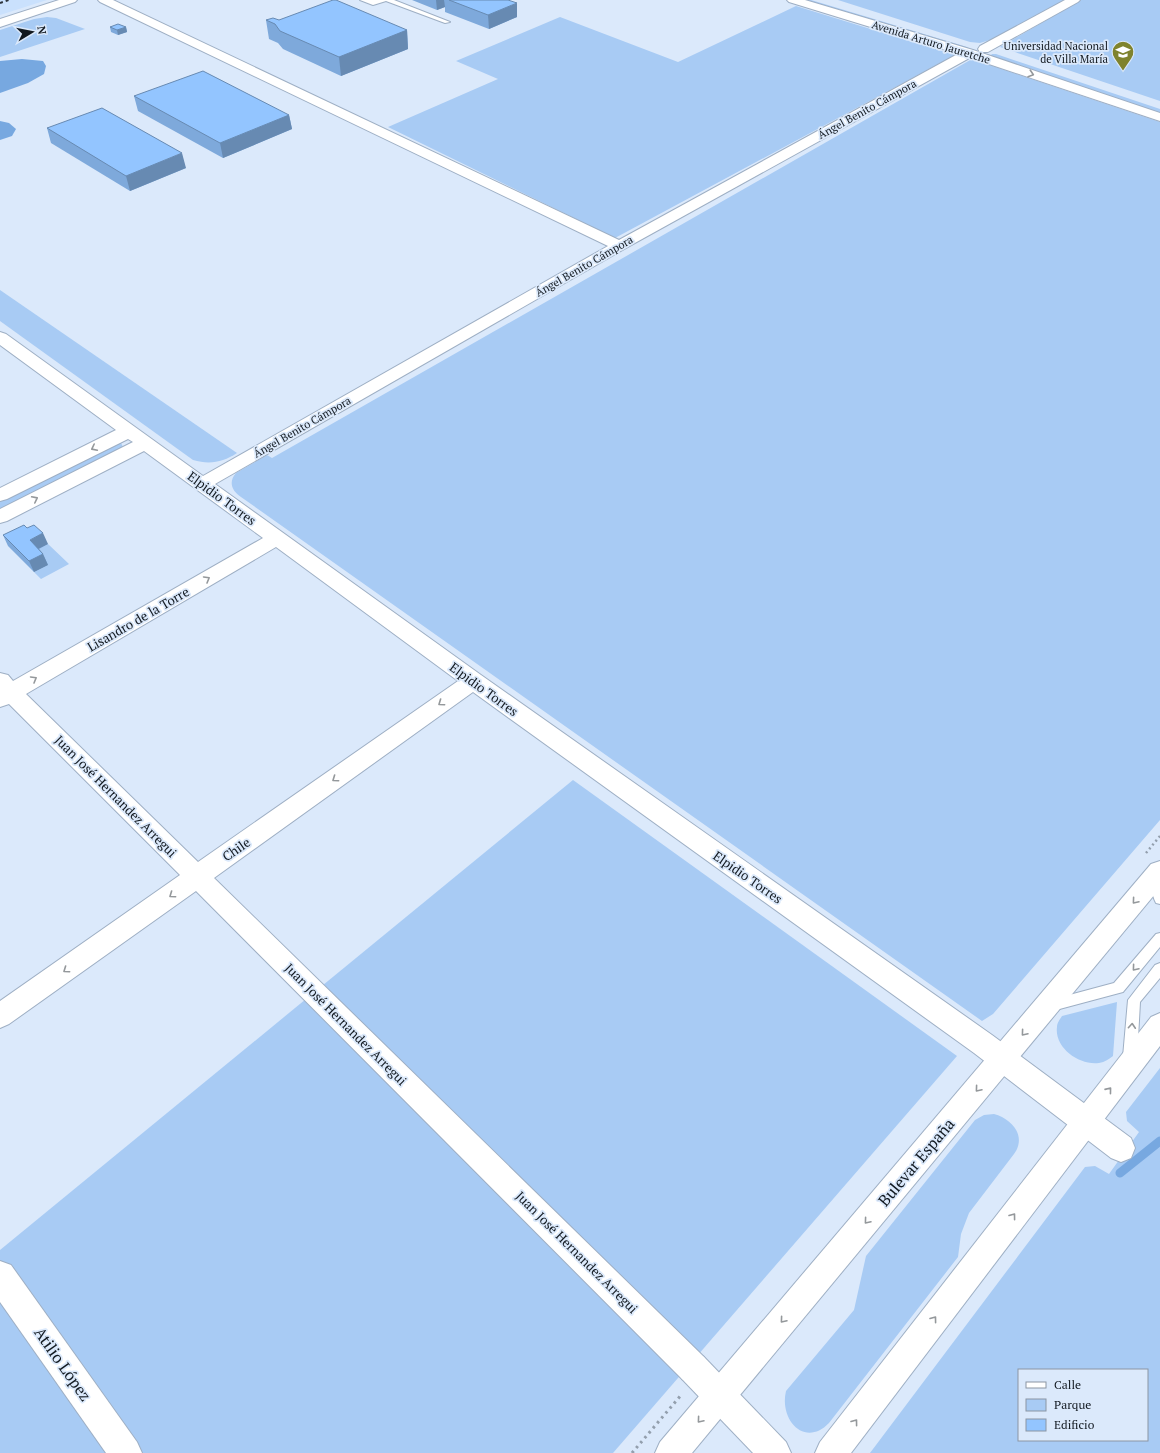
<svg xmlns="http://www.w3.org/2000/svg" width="1160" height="1453" viewBox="0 0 1160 1453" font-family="'PT Serif',serif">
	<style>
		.built { fill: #cae1fd }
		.green { fill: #a8cbf4; fill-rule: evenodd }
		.forest { fill: #77a8e0 }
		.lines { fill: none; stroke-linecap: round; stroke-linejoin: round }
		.stream { stroke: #77a8e0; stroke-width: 9 }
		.service-casing { stroke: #9eafc4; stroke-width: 2 }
		.minor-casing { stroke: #9eafc4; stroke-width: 2 }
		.tertiary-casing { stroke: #9eafc4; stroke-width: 2 }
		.secondary-casing { stroke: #9eafc4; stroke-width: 2 }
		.primary-casing { stroke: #9eafc4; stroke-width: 2 }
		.path-far1 { stroke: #939fad; stroke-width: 2.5; stroke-dasharray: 2 3; stroke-linecap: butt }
		.path { stroke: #939fad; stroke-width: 3; stroke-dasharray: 2.5 4; stroke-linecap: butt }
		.service { fill: #fff; fill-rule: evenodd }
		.minor { fill: #fff; fill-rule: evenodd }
		.tertiary { fill: #fff; fill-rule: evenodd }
		.secondary { fill: #fff; fill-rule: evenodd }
		.primary { fill: #fff; fill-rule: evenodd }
		.rail { stroke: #2c343c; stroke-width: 2; stroke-dasharray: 3 3; stroke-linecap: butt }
		.wall { fill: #7ea9db }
		.shaded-wall { fill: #678ab2 }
		.building { fill: #93c5ff; stroke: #678ab2 }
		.oneway { stroke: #94989b }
		.labels { text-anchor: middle; stroke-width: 3.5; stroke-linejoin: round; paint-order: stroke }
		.far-street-label { font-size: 11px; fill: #121920; stroke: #dbe9fb }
		.far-poi-label { font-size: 11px; fill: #121920; stroke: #dbe9fb; text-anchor: end }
		.street-label { font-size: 13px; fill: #121920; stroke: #dbe9fb }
		.near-street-label { font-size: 16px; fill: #121920; stroke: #dbe9fb }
	</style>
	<rect width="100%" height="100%" fill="#dbe9fb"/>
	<path class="built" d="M 0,0 L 47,0 L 0,15 Z"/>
	<g class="green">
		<path d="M 802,0 L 811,0 L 967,47 L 970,49 Z"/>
		<path d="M 838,0 L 1066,0 L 993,39 L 980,43 L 970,42 Z"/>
		<path d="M 1081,0 L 1160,0 L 1160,101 L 1000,47 Z"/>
		<path d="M 796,6 L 955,55 L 615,238 L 388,127 L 498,79 L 456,61 L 560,17 L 678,62 Z"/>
		<path d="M 47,17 L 56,18 L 85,29 L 0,57 L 0,30 L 34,19 Z"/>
		<path d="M 992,54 L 996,54 L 1160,109 L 1160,114 L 990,56 Z"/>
		<path d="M 972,59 L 1160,122 L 1160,820 L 993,1014 L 982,1021 L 241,497 C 232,491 228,482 236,473 L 267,455 L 272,458 Z"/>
		<path d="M 0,290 L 237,453 C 223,462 210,465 193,460 L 0,321 Z"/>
		<path d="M 121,443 L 123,447 L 0,511 L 0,501 L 114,444 Z"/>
		<path d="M 48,544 L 69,564 L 41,579 L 34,572 L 48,565 L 34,551 Z"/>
		<path d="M 573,780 L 957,1056 L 613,1453 L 0,1453 L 0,1250 Z"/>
		<path d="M 1117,1002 L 1113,1056 C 1109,1059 1105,1062 1099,1063 C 1080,1066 1054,1048 1057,1027 C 1057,1023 1060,1019 1062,1016 Z"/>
		<path d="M 1160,1068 L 1160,1453 L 870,1453 L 1085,1167 L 1095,1166 L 1109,1174 L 1139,1132 L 1127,1121 L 1126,1112 ZM 1019,1370 L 1147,1370 L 1147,1440 L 1019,1440 Z"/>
		<path d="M 994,1114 C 1012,1119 1027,1136 1014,1154 L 969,1213 L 961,1234 L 958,1257 L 829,1423 C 805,1448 779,1420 786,1391 L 854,1310 L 866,1256 L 975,1120 L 984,1115 Z"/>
	</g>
	<g class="forest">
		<path d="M 22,59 L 43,61 L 46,66 L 44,74 L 28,83 L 0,93 L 0,61 Z"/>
		<path d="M 0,121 L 9,123 L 16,129 L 12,136 L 0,140 Z"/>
	</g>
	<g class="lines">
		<path class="stream" d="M 1120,1173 L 1160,1141"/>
		<g class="service-casing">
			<g id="service">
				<path d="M 360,0 L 394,0 L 450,22 L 445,23 L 386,1 L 373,5 Z"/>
				<path d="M 1157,871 L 1160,872 L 1160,904 L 1156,903 C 1152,896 1149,880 1153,872 Z"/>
				<path d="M 1160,933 L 1160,947 L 1123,992 L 1052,1011 L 1047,1009 L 1045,1005 L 1047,1001 L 1114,983 L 1156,934 Z"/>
				<path d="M 1160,963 L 1160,978 L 1140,1002 L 1137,1057 L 1135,1061 L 1130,1063 L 1125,1061 L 1123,1057 L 1128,1000 L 1155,965 Z"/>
			</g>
		</g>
		<g class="minor-casing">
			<g id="minor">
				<path d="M 98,0 L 113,0 L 619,240 L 965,50 L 973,50 L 975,53 L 973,56 L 624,249 L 215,484 L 481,675 L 992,1035 L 1131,1138 L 1135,1148 L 1131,1158 L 1121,1162 L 1111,1158 L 974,1053 L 473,692 L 214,878 L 704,1357 L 709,1368 L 704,1379 L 693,1384 L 682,1379 L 196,891 L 9,1024 L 0,1028 L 0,1001 L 180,875 L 9,704 L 0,707 L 0,673 L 8,675 L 13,681 L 263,538 L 144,451 L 7,521 L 0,523 L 0,509 L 133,442 L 128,439 L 7,499 L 0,501 L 0,488 L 116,430 L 0,345 L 0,332 L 6,334 L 203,476 L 608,246 L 100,2 ZM 276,547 L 458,681 L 198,862 L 26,694 Z"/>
				<path d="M 1065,0 L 1080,0 L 1078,2 L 988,52 L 980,52 L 978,49 L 980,46 Z"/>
				<path d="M 0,1261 L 11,1265 L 137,1442 L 142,1453 L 106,1453 L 0,1302 Z"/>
			</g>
		</g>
		<g class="tertiary-casing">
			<path id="tertiary" d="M 693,1352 L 704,1357 L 786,1442 L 791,1453 L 753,1453 L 682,1379 L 677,1368 L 682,1357 Z"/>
		</g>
		<g class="secondary-casing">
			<g id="secondary">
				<path d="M 787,0 L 805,0 L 973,50 L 1160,113 L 1160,121 L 965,56 L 789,2 Z"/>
				<path d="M 1160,861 L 1160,888 L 692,1453 L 655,1453 L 660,1442 L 1151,864 Z"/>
				<path d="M 1160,1013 L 1160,1046 L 851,1453 L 815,1453 L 820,1442 L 1151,1017 Z"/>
			</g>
		</g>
		<g class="primary-casing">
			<path id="primary" d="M 59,0 L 77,0 L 75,2 L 0,27 L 0,19 Z"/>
		</g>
		<path class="path-far1" d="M 1146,853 L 1160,836"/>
		<path class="path" d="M 632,1453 L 682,1394"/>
		<use href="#service" class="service"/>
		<use href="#minor" class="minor"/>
		<use href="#tertiary" class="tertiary"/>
		<use href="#secondary" class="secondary"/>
		<use href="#primary" class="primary"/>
		<path class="rail" d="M 0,3 L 9,0"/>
	</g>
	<g class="wall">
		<path d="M 412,0 L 508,0 L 517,17 L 489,29 L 445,12 L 445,7 L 437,10 Z"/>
		<path d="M 266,20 L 279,20 L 407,30 L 408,49 L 341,76 L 283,49 L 278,43 L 269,39 Z"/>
		<path d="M 110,27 L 126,27 L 127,32 L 118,35 L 111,32 Z"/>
		<path d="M 134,96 L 289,115 L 292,129 L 223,158 L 138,111 Z"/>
		<path d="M 47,128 L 186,168 L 130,191 L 51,143 Z"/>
		<path d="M 3,535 L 48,544 L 39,549 L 43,554 L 48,565 L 34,572 L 8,546 Z"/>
	</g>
	<g class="shaded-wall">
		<path d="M 436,0 L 444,0 L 445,7 L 437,10 Z"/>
		<path d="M 517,3 L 517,17 L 489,29 L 488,15 Z"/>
		<path d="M 126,27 L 127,32 L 118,35 L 117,30 Z"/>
		<path d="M 407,30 L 408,49 L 341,76 L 339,57 Z"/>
		<path d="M 289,115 L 292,129 L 223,158 L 220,143 Z"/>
		<path d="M 182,153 L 186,168 L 130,191 L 126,176 Z"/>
		<path d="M 43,533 L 48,544 L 34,551 L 30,540 Z"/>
		<path d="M 43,554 L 48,565 L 34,572 L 29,561 Z"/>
	</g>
	<g class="building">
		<path d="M 333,0 L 336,0 L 407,30 L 339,57 L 280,31 L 275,24 L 266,20 L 273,18 L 279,20 Z"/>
		<path d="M 449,0 L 508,0 L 517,3 L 488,15 Z"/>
		<path d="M 118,24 L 126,27 L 117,30 L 110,27 Z"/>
		<path d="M 203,71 L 289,115 L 220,143 L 134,96 Z"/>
		<path d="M 102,108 L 182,153 L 126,176 L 47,128 Z"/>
		<path d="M 24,525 L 27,528 L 34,525 L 43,533 L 30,540 L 43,554 L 29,561 L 3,535 Z"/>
	</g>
	<defs><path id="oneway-chevron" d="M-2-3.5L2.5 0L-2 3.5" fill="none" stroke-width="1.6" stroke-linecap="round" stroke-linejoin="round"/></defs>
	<g class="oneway">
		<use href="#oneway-chevron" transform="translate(1031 74) rotate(18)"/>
		<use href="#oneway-chevron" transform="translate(94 448) rotate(153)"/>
		<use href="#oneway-chevron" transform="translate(35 499) rotate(-27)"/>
		<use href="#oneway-chevron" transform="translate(207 579) rotate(-30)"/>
		<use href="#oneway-chevron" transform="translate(34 679) rotate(-30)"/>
		<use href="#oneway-chevron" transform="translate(441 703) rotate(145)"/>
		<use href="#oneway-chevron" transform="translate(335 779) rotate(145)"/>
		<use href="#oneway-chevron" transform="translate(172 895) rotate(145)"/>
		<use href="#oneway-chevron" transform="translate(1135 901) rotate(130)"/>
		<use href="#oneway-chevron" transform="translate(1135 968) rotate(130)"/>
		<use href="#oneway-chevron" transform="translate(66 970) rotate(145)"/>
		<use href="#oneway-chevron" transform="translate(1132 1026) rotate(-86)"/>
		<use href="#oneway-chevron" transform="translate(1024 1033) rotate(130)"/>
		<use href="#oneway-chevron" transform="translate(978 1089) rotate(130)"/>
		<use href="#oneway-chevron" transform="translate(1109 1090) rotate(-51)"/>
		<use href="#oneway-chevron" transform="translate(1013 1216) rotate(-53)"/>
		<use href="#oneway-chevron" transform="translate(867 1221) rotate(130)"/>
		<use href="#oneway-chevron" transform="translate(934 1319) rotate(-53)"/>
		<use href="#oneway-chevron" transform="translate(783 1320) rotate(130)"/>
		<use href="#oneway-chevron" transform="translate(700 1420) rotate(130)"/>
		<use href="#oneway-chevron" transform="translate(855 1422) rotate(-53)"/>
	</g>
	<defs>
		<g id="university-pin" transform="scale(1.15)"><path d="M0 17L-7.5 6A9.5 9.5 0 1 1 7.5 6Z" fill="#7f832d" stroke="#dbe9fb"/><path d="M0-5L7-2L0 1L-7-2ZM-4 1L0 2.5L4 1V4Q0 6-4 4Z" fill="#fff"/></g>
	</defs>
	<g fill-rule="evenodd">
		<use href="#university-pin" x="1123" y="52"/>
	</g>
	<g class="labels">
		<g class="far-street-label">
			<text transform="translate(931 42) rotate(17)" y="4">Avenida Arturo Jauretche</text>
			<text transform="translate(867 109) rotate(-29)" y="4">Ángel Benito Cámpora</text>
			<text transform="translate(584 266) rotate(-30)" y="4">Ángel Benito Cámpora</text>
			<text transform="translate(302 427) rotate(-30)" y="4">Ángel Benito Cámpora</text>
		</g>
		<g class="far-poi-label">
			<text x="1108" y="50">Universidad Nacional<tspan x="1108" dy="13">de Villa María</tspan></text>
		</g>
		<g class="street-label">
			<text transform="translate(222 498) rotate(36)" y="5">Elpidio Torres</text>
			<text transform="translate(138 619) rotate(-30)" y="5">Lisandro de la Torre</text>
			<text transform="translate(484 689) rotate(36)" y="5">Elpidio Torres</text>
			<text transform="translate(116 796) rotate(45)" y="5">Juan José Hernandez Arregui</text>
			<text transform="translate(236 849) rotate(-35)" y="5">Chile</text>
			<text transform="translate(748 877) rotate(35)" y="5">Elpidio Torres</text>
			<text transform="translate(346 1024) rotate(45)" y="5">Juan José Hernandez Arregui</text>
			<text transform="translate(577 1252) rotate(45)" y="5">Juan José Hernandez Arregui</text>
		</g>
		<g class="near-street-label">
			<text transform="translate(916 1162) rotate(-50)" y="6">Bulevar España</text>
			<text transform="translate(63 1364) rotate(55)" y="6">Atilio López</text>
		</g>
	</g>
	<rect x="1018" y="1369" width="130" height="72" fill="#dbe9fb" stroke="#8b96a3"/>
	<rect x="1026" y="1382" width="20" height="6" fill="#ffffff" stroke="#8b96a3"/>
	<text x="1054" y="1389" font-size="12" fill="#121920">Calle</text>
	<rect x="1026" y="1399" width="20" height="12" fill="#a8cbf4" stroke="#8b96a3"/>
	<text x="1054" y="1409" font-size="12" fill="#121920">Parque</text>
	<rect x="1026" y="1419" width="20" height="12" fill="#93c5ff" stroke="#8b96a3"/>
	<text x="1054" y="1429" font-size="12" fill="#121920">Edificio</text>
	<g transform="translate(32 32) rotate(80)" stroke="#dbe9fb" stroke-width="3" paint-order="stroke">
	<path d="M0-3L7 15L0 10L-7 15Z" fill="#121920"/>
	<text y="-6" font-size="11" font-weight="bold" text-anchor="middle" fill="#121920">N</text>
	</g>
</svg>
